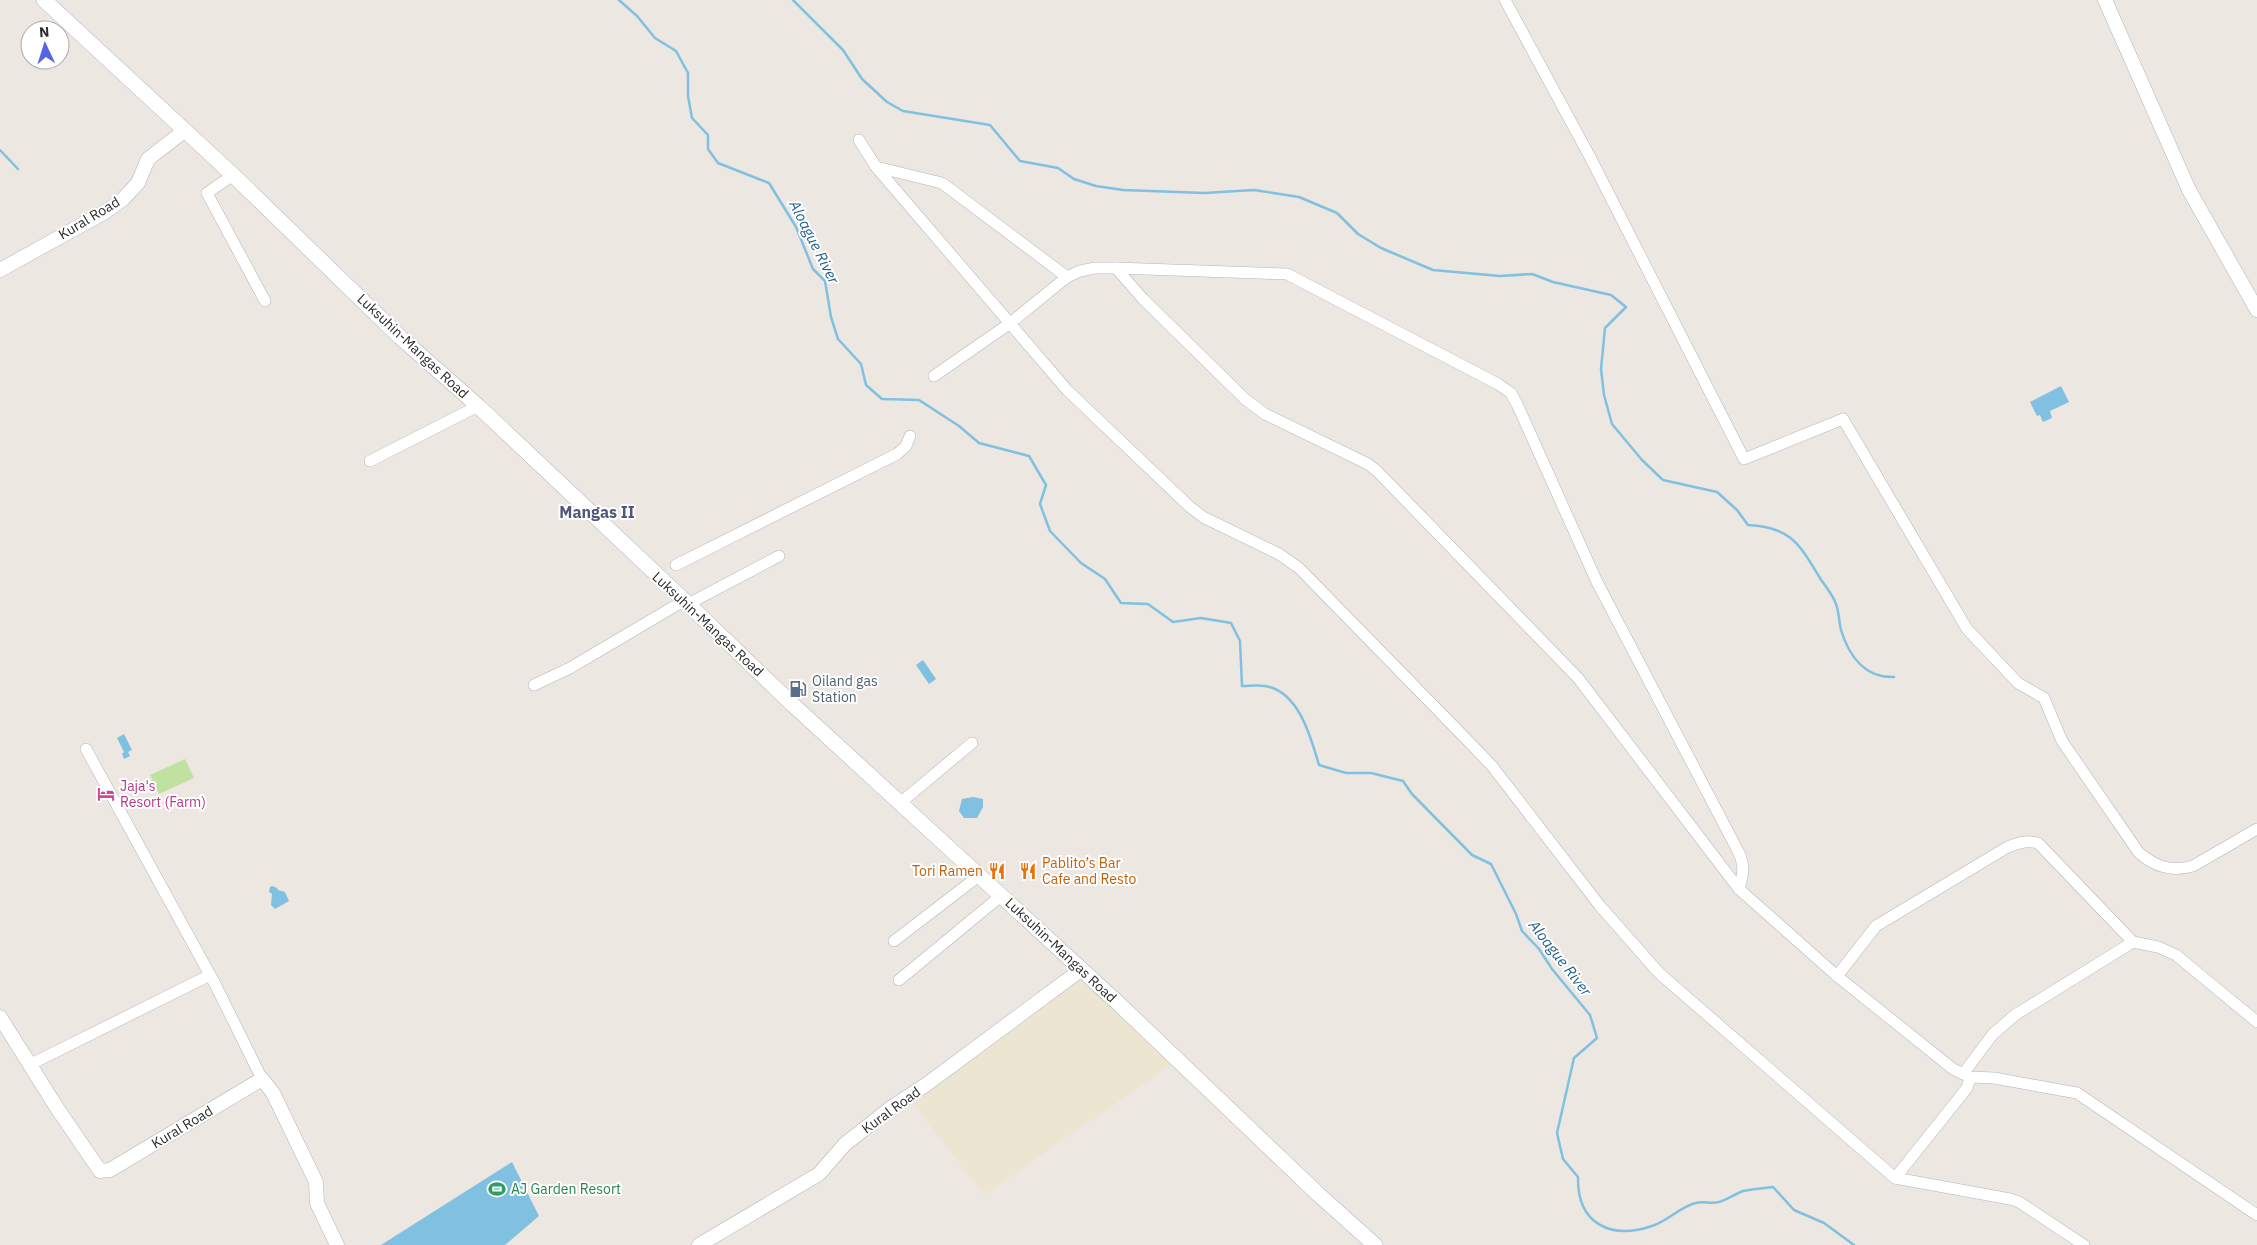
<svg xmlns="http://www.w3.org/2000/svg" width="2257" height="1245" viewBox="0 0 2257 1245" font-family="'IBM Plex Sans',sans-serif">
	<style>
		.education { fill: #ebe5d2 }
		.pitch { fill: #c1e1a0 }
		.water { fill: #80c0e1 }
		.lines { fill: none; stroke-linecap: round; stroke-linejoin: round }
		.stream { stroke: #80c0e1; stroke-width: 2.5 }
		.minor-casing { stroke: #b3b5be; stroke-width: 12 }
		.tertiary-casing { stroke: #b3b5be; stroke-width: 15 }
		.secondary-casing { stroke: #b3b5be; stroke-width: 16 }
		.minor { stroke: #fff; stroke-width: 11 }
		.tertiary { stroke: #fff; stroke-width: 14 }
		.secondary { stroke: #fff; stroke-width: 15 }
		.labels { text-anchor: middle; stroke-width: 4; stroke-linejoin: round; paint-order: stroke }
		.street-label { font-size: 14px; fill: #2c2c2c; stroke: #fff }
		.service-label { font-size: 14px; fill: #4e5e75; stroke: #fff; text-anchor: start }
		.hotel-label { font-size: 14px; fill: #b23c85; stroke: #fff; text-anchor: start }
		.food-label { font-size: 14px; fill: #c56008; stroke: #fff; text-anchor: start }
		.leisure-label { font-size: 14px; fill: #27864d; stroke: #fff; text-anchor: start }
		.water-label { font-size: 15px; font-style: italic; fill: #1e5f8e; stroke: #fff }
		.quarter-label { font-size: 16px; font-weight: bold; fill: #515577; stroke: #fff }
	</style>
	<rect width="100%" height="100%" fill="#ece7e0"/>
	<path class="education" d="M 1082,975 L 1172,1064 L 984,1195 L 912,1102 Z"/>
	<path class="pitch" d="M 185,759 L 194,778 L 159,794 L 150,775 Z"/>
	<g class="water">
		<path d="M 2061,386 L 2069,402 L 2050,411 L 2052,418 L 2043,422 L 2040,415 L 2037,416 L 2030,402 Z"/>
		<path d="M 923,660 L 936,679 L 929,684 L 916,665 Z"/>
		<path d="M 124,734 L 132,750 L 128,752 L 130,756 L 124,759 L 122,754 L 124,752 L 117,738 Z"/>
		<path d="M 973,797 L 983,799 L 983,807 L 977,818 L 964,818 L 959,811 L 962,799 Z"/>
		<path d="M 272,886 L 277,888 L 278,890 L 285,892 L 289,901 L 275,909 L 271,905 L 272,894 L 269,892 L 270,887 Z"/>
		<path d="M 512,1162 L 539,1216 L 505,1245 L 381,1245 Z"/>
	</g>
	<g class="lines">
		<g class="stream">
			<path d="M 619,0 L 637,16 L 655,38 L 676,51 L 688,73 L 688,96 L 692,118 L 708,135 L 708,149 L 718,163 L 769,183 L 796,227 L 813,269 L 825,281 L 831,317 L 838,339 L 861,364 L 866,385 L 882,399 L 919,400 L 959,426 L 979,443 L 1029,456 L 1046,485 L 1040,504 L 1050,531 L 1081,563 L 1105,579 L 1121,603 L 1148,604 L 1173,622 L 1201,618 L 1231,623 L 1240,641 L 1242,686 C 1249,686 1257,685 1265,686 C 1299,691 1311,738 1319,765 L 1346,773 L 1371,773 L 1403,781 L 1412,794 L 1472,855 L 1491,864 L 1516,914 L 1522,931 L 1539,949 L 1552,969 L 1590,1015 L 1597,1038 L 1574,1058 L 1557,1133 L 1563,1159 L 1578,1177 C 1577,1224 1611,1240 1652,1226 C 1668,1221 1681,1206 1696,1203 C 1703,1201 1712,1204 1719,1202 C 1727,1200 1735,1194 1743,1191 C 1753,1189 1764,1188 1773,1187 L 1794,1210 L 1824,1223 L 1854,1245"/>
			<path d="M 793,0 L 843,50 L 862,79 L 887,102 L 903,111 L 990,125 L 1020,161 L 1058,168 L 1074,179 L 1096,186 L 1123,190 L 1204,193 L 1254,190 L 1299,197 L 1337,213 L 1358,234 L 1381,248 L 1433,270 L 1500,276 L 1532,274 L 1553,282 L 1611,295 L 1626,307 L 1605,328 L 1601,369 L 1604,395 L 1612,424 L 1642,460 L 1663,480 L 1717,492 L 1737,510 L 1748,525 C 1791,527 1799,544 1820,578 C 1825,586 1833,595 1836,604 C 1839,612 1839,622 1841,630 C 1849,656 1865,678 1894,677"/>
			<path d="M 0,150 L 18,169"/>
		</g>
		<g class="minor-casing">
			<g id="minor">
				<path d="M 1505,0 L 1590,157 L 1744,459 L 1843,419 L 1967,629 L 2018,683 L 2044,698 L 2062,741 L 2139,853 C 2156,867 2172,872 2193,866 L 2257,829"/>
				<path d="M 859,140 L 876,167 L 1067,390 L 1190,507 L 1203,517 L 1279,554 L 1299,568 L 1472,745 L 1492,766 L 1600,906 L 1659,973 L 1895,1178 L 2010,1199 L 2019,1202 L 2084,1245"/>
				<path d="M 876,167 L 942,183 L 1067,277"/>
				<path d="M 233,175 L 207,193 L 265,301"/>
				<path d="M 1116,268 L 1143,299 L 1245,399 L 1265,414 L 1368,464 L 1377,471 L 1578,678 L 1739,889 L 1837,976 L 1953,1069 L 1970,1077 L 1994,1078 L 2077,1093 L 2257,1215"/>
				<path d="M 934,376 L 1009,324 L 1067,277 L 1080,271 L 1095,268 L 1116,268 L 1287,274 L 1498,384 L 1511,393 L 1517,404 L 1597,582 L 1739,853 C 1745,867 1743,875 1739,889"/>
				<path d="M 370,461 L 478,406"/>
				<path d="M 676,565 L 897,454 L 906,446 L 910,436"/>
				<path d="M 688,604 L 779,556"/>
				<path d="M 534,685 L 570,668 L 685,600"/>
				<path d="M 86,749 L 215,984 L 262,1079"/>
				<path d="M 899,804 L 972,743"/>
				<path d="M 894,941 L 980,875"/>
				<path d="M 1837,976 L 1876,926 L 2006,848 C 2017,843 2026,840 2038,843 L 2133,942 L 2158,947 L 2176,955 L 2257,1022"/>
				<path d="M 899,980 L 1002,895"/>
				<path d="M 31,1064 L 210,975"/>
				<path d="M 1963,1074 L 1993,1034 L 2015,1015 L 2133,942"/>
				<path d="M 1895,1178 L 1967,1088 L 1970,1077"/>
			</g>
		</g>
		<g class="tertiary-casing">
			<g id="tertiary">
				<path d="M 2105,0 L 2189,190 L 2257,310"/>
				<path d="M 0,270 L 105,212 L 123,199 L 138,183 L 148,159 L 184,131"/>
				<path d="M 0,1017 L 57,1108 L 100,1171 L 110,1170 L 262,1079 L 273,1093 L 316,1182 L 317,1203 L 337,1245"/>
				<path d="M 699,1245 L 819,1174 L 845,1144 L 892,1107 L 927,1084 L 1082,969"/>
			</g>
		</g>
		<g class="secondary-casing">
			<path id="secondary" d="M 44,0 L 233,175 L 400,337 L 478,406 L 688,604 L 791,703 L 1118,1003 L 1318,1194 L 1375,1245"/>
		</g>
		<use href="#minor" class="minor"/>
		<use href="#tertiary" class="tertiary"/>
		<use href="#secondary" class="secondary"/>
	</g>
	<defs>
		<g id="fuel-bare" transform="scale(1.35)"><path d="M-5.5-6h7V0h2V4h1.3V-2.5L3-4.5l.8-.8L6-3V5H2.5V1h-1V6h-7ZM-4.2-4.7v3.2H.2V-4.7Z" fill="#5c6f8a" stroke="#fff" stroke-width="2.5" paint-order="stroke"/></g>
		<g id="hotel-bare" transform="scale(1.35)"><path d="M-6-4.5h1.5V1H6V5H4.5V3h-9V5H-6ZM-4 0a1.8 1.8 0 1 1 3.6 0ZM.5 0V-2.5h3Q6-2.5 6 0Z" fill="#d1479c" stroke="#fff" stroke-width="2.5" paint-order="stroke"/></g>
		<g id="restaurant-bare" transform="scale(1.35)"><path d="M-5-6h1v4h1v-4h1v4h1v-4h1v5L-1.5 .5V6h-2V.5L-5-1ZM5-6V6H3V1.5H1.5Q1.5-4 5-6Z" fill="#e8710a" stroke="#fff" stroke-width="2.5" paint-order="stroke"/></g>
		<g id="stadium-bare" transform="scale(1.35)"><path d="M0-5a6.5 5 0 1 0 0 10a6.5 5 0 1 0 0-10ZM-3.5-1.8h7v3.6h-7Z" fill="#2e9e5b" stroke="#fff" stroke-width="2.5" paint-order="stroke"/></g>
	</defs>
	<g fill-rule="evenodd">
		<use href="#fuel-bare" x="798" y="689"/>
		<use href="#hotel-bare" x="106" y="794"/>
		<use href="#restaurant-bare" x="997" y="871"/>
		<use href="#restaurant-bare" x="1028" y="871"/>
		<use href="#stadium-bare" x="497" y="1189"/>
	</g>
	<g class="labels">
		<g class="street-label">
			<text transform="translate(89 218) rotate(-31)" y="5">Kural Road</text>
			<text transform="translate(413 346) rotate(43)" y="5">Luksuhin-Mangas Road</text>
			<text transform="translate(708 624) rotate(43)" y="5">Luksuhin-Mangas Road</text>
			<text transform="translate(1061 950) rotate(43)" y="5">Luksuhin-Mangas Road</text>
			<text transform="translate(891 1110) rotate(-36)" y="5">Kural Road</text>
			<text transform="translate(182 1127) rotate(-31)" y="5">Kural Road</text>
		</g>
		<g class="service-label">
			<text x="812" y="686">Oiland gas<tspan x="812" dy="16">Station</tspan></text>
		</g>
		<g class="hotel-label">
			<text x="120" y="791">Jaja's<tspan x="120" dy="16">Resort (Farm)</tspan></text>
		</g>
		<g class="food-label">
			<text x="1042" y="868">Pablito’s Bar<tspan x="1042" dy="16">Cafe and Resto</tspan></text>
			<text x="983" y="876" text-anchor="end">Tori Ramen</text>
		</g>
		<g class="leisure-label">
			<text x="511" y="1194">AJ Garden Resort</text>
		</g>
		<g class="water-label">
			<text transform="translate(814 242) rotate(63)" y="5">Aloague River</text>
			<text transform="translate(1560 958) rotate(52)" y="5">Aloague River</text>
		</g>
		<g class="quarter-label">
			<text x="597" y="518">Mangas II</text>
		</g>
	</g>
	<g transform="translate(45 45) rotate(356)"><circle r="24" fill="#ffffff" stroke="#ababab"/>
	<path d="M0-4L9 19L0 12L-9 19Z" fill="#5464e5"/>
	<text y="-8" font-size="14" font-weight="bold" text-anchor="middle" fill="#2c2c2c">N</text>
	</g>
</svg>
